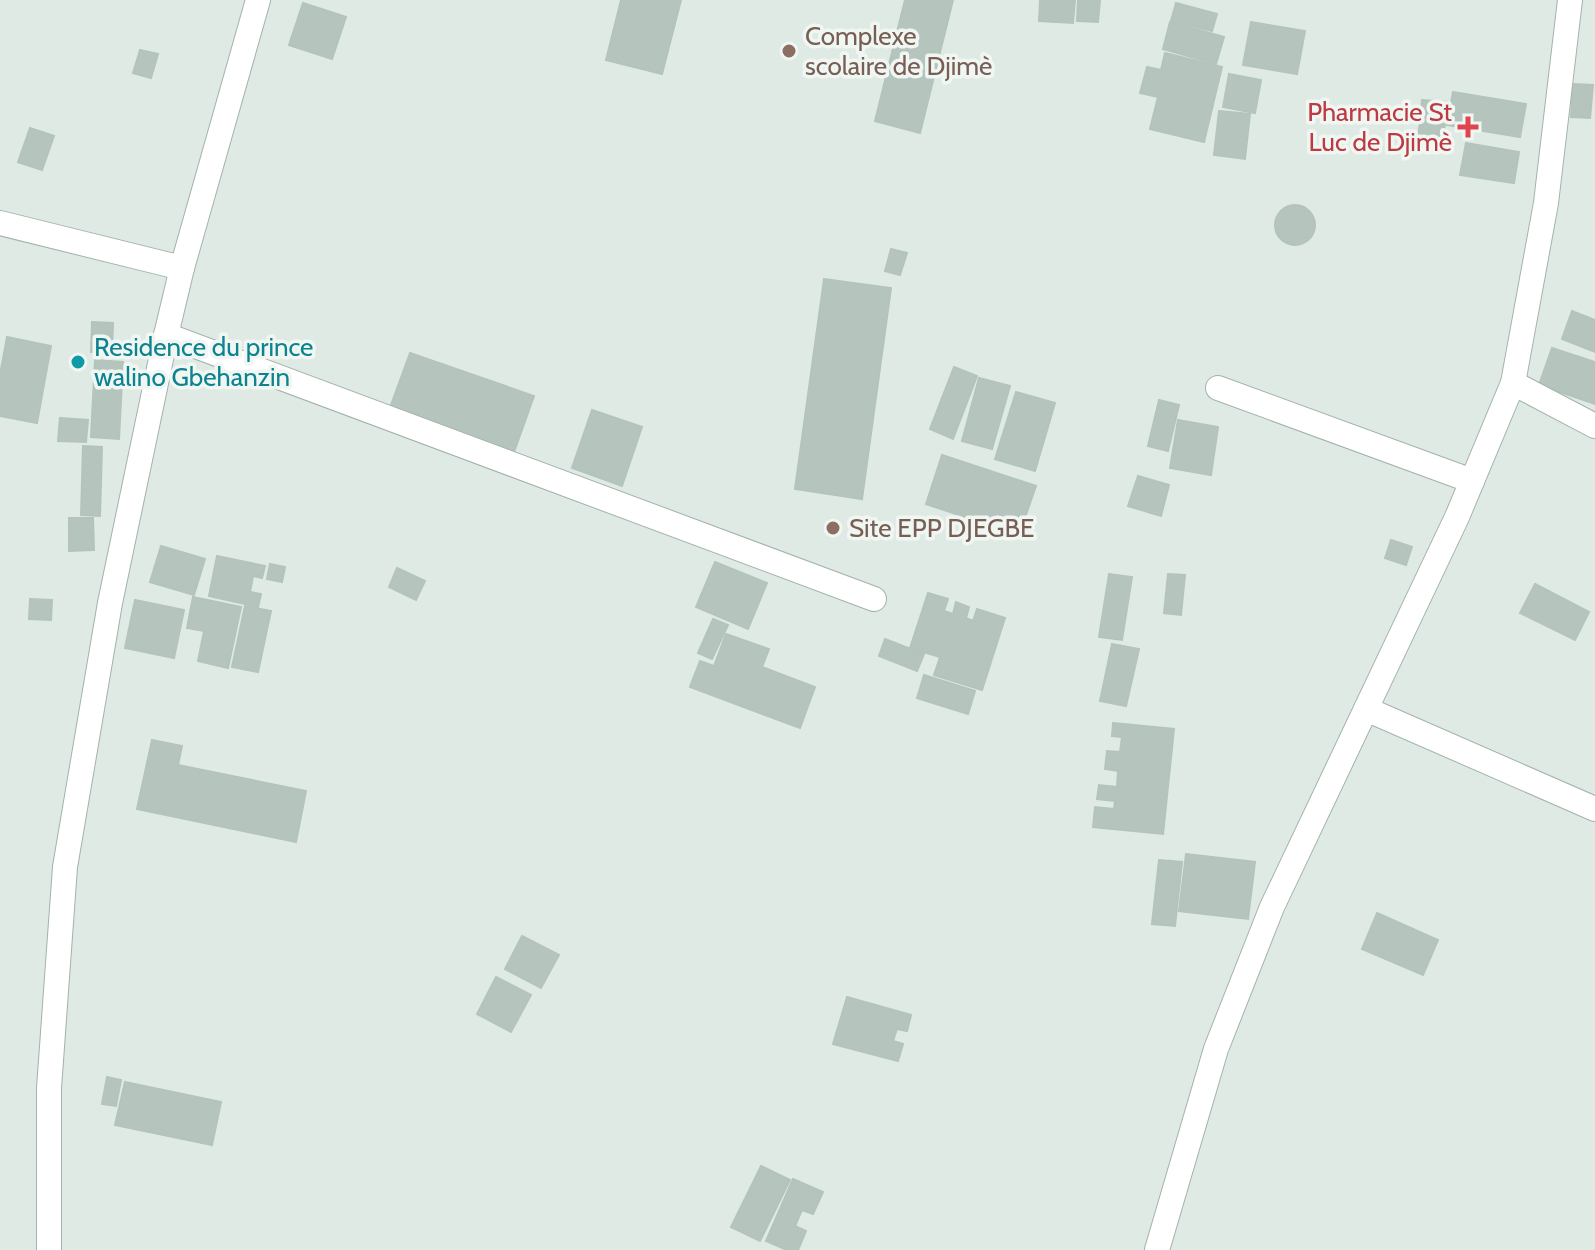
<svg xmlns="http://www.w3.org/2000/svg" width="1595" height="1250" viewBox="0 0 1595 1250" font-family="Cabin,sans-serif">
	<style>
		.building { fill: #b5c5be; stroke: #b3c4bc; stroke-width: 2 }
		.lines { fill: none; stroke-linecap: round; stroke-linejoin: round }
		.minor-casing { stroke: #a3b2ac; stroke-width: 26 }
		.minor { stroke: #fff; stroke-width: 24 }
		.education-dot { fill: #8d6e63; stroke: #f0f7f3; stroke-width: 3 }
		.health-dot { fill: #e0444e; stroke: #f0f7f3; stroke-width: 3 }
		.culture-dot { fill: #0f9aa8; stroke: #f0f7f3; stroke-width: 3 }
		.labels { text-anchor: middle; stroke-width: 7; stroke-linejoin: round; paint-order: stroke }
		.education-label { font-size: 26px; fill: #785e54; stroke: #f0f7f3; text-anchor: start }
		.health-label { font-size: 26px; fill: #be3a42; stroke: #f0f7f3; text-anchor: end }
		.culture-label { font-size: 26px; fill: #0d838f; stroke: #f0f7f3; text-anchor: start }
	</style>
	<rect width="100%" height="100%" fill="#e0eae5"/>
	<g class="building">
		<path d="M 621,0 L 681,0 L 662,74 L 606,60 Z"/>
		<path d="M 905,0 L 953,0 L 920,133 L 875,121 Z"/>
		<path d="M 1040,0 L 1075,0 L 1073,23 L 1039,21 Z"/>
		<path d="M 1078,0 L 1100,0 L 1098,22 L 1077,21 Z"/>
		<path d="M 303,3 L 346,17 L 332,59 L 289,45 Z"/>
		<path d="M 1176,3 L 1217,14 L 1212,31 L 1171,21 Z"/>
		<path d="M 1170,22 L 1224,37 L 1216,64 L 1163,49 Z"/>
		<path d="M 1251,22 L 1305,31 L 1297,74 L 1243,65 Z"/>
		<path d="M 140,50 L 158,54 L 151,78 L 133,73 Z"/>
		<path d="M 1165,53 L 1222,67 L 1204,142 L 1150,129 L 1158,97 L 1140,93 L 1147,67 L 1161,70 Z"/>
		<path d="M 1229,74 L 1261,80 L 1255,113 L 1223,107 Z"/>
		<path d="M 1573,84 L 1593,85 L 1590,118 L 1571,117 Z"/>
		<path d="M 1453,92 L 1526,104 L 1520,137 L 1447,125 Z"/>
		<path d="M 1422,100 L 1447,102 L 1443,143 L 1418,140 Z"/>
		<path d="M 1219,111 L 1250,114 L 1245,159 L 1214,155 Z"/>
		<path d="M 30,128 L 54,136 L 42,170 L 18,162 Z"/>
		<path d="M 1466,143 L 1519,152 L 1514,183 L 1460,175 Z"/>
		<circle cx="1295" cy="225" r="20"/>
		<path d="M 891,249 L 907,253 L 900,275 L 885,271 Z"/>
		<path d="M 824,279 L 891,288 L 862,499 L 795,489 Z"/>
		<path d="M 1572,311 L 1595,320 L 1595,352 L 1562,339 Z"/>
		<path d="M 92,322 L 113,323 L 112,352 L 91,352 Z"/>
		<path d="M 7,337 L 51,346 L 37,423 L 0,416 L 0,375 Z"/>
		<path d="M 1552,348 L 1595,362 L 1595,404 L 1539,385 Z"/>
		<path d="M 410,353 L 534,396 L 514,452 L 390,408 Z"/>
		<path d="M 95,360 L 123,362 L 119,439 L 91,437 Z"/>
		<path d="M 954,367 L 977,376 L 953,439 L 930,429 Z"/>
		<path d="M 979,378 L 1010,386 L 992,449 L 962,441 Z"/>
		<path d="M 1016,392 L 1055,403 L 1035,471 L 995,459 Z"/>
		<path d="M 1159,400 L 1179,405 L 1168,451 L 1148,446 Z"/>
		<path d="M 592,410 L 642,427 L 622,486 L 572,468 Z"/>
		<path d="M 60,418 L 88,420 L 86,442 L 58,441 Z"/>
		<path d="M 1178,420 L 1218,427 L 1211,475 L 1170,468 Z"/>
		<path d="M 83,446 L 102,447 L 100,516 L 81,515 Z"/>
		<path d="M 942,455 L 1036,486 L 1019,535 L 926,504 Z"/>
		<path d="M 1138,476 L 1169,485 L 1161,516 L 1128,506 Z"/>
		<path d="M 69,518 L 93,518 L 94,550 L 69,551 Z"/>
		<path d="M 1391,540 L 1412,547 L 1406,565 L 1385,558 Z"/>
		<path d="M 161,546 L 205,559 L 194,595 L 150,582 Z"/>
		<path d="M 217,556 L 265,566 L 262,578 L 253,576 L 250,592 L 261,594 L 258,607 L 209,596 Z"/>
		<path d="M 715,562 L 767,583 L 748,629 L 696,607 Z"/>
		<path d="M 270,564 L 285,567 L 282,582 L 267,579 Z"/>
		<path d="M 397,568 L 425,581 L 416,600 L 389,587 Z"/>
		<path d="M 1109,574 L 1132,577 L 1122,640 L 1099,637 Z"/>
		<path d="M 1168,574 L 1185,575 L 1181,615 L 1164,613 Z"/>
		<path d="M 1535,584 L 1589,612 L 1575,640 L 1520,613 Z"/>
		<path d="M 928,593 L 948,599 L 944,611 L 953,614 L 956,602 L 969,607 L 966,618 L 973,621 L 977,609 L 1005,618 L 982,690 L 934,675 L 940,657 L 910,648 Z"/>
		<path d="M 193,597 L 241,607 L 228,668 L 198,661 L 204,631 L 187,628 Z"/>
		<path d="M 30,599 L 52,600 L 51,620 L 29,619 Z"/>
		<path d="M 135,600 L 184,610 L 174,658 L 125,648 Z"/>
		<path d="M 245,606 L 271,611 L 258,672 L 232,667 Z"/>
		<path d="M 713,619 L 728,625 L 712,659 L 698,653 Z"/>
		<path d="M 726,634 L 769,649 L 762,667 L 815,687 L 800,728 L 690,687 L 700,661 L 714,666 Z"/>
		<path d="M 885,639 L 924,654 L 917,671 L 879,656 Z"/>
		<path d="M 1112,644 L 1139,649 L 1126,706 L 1100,701 Z"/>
		<path d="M 924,675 L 975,691 L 968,714 L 917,698 Z"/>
		<path d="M 1113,723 L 1174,729 L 1163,834 L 1093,827 L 1095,807 L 1114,809 L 1115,801 L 1097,799 L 1099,785 L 1117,787 L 1118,771 L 1105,769 L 1107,751 L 1120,752 L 1122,737 L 1112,736 Z"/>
		<path d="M 152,740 L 182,746 L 178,765 L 306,791 L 296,842 L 137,809 Z"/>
		<path d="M 1186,854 L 1255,862 L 1248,919 L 1179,911 Z"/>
		<path d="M 1159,860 L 1182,862 L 1175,926 L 1152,924 Z"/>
		<path d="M 1377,913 L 1438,940 L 1423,975 L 1362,949 Z"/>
		<path d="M 522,936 L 559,955 L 541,988 L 505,969 Z"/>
		<path d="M 496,977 L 531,995 L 511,1032 L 477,1014 Z"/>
		<path d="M 847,997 L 911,1015 L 907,1031 L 897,1029 L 893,1041 L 903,1044 L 898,1061 L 833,1044 Z"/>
		<path d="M 107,1077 L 121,1080 L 116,1106 L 102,1104 Z"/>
		<path d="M 125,1082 L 221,1102 L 212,1145 L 115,1125 Z"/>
		<path d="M 761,1166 L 790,1180 L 760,1241 L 731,1227 Z"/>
		<path d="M 793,1179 L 823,1192 L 813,1214 L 802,1210 L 795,1226 L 806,1231 L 798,1250 L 787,1250 L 766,1241 Z"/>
	</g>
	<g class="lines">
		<g class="minor-casing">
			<g id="minor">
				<path d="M 0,223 L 182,268"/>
				<path d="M 166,335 L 874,599"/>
				<path d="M 1513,383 L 1595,426"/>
				<path d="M 1218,388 L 1472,481"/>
				<path d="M 1366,709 L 1595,809"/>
				<path d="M 49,1250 L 49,1088 L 65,867 L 110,603 L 166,335 L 182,268 L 258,0"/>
				<path d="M 1157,1250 L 1216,1049 L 1272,907 L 1457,517 L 1513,383 L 1546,203 L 1570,0"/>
			</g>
		</g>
		<use href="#minor" class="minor"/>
	</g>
	<g class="education-dot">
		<circle cx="789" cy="51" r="8"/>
		<circle cx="833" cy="528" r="8"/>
	</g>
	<path class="health-dot" d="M1464 115h8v8h8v8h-8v8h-8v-8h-8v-8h8z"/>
	<circle class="culture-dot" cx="78" cy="362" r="8"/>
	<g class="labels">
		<g class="education-label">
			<text x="805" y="45">Complexe<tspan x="805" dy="30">scolaire de Djimè</tspan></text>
			<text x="849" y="537">Site EPP DJEGBE</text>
		</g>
		<g class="health-label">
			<text x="1452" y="121">Pharmacie St<tspan x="1452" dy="30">Luc de Djimè</tspan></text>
		</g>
		<g class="culture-label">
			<text x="94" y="356">Residence du prince<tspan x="94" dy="30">walino Gbehanzin</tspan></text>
		</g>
	</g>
</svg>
